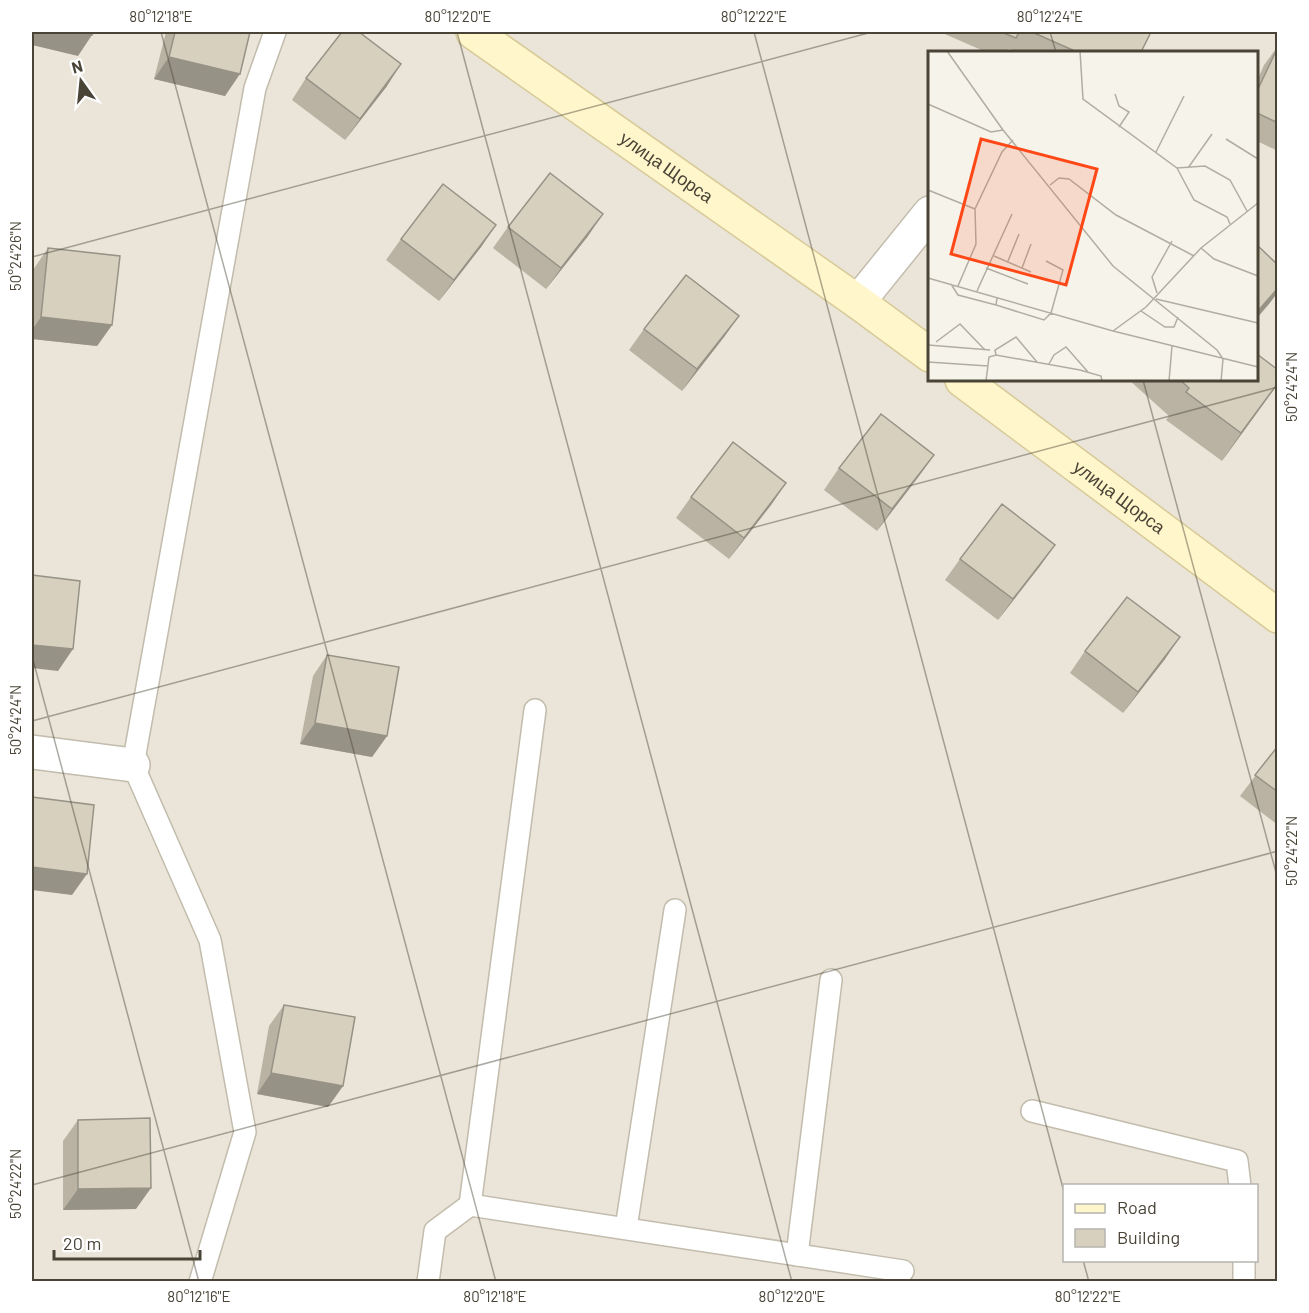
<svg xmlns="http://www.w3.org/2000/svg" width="1309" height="1313" viewBox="0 0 1309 1313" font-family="Barlow,sans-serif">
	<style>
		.residential { fill: #eae5d8; fill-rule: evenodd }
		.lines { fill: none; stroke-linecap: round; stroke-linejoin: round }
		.lane-casing { stroke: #c2bcac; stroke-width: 24 }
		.street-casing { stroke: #c2bcac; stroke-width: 36 }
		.secondary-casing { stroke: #d8ca98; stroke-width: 36 }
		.lane { stroke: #fff; stroke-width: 21 }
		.street { stroke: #fff; stroke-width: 33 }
		.secondary { stroke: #fff6cb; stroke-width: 33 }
		.wall { fill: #bab3a4 }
		.shaded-wall { fill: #979286 }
		.building { fill: #d8d0bf; stroke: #979286; stroke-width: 1.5 }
		.ticks { fill: none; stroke: #4a4437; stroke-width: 1.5; stroke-opacity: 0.45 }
		.labels { text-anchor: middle; stroke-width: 6; stroke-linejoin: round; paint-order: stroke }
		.street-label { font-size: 18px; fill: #4a4437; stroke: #fff }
		.inset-road { fill: none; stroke: #b1ada2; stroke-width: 1.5 }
		.view { fill: #ff4818; fill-opacity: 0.15; stroke: #ff4818; stroke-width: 3 }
		.inset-edge { fill: none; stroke: #4a4437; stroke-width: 3 }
		.neatline { fill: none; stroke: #4a4437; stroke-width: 2 }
		.ticks-label { font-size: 15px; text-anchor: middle; fill: #4a4437 }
	</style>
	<rect width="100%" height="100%" fill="#f6f3ea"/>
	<path class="residential" d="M 32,32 L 1277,32 L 1277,1281 L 32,1281 ZM 930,52 L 1256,52 L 1256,380 L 930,380 ZM 1064,1186 L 1256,1186 L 1256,1260 L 1064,1260 Z"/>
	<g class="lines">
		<g class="lane-casing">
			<g id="lane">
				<path d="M 1032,1111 L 1237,1161 L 1240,1186"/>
				<path d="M 470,1205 L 903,1271"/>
				<path d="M 626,1228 L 675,910"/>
				<path d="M 797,1255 L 831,980"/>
				<path d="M 200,1282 L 245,1132 L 210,940 L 133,765 L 255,88 L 275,32"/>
				<path d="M 428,1282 L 435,1231 L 470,1205 L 535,710"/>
				<path d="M 1244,1282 L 1244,1260"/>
			</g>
		</g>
		<g class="street-casing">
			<g id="street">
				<path d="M 858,302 L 930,213"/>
				<path d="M 32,752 L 133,765"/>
			</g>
		</g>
		<g class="secondary-casing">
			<g id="secondary">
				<path id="s1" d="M 473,32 L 858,302 L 930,355"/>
				<path id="s2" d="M 962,380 L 1278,616"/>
			</g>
		</g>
		<use href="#lane" class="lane"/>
		<use href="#street" class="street"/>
		<use href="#secondary" class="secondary"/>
	</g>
	<g class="wall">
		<path d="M 166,32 L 250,32 L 225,96 L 154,79 Z"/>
		<path d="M 940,32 L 1151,32 L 1141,52 L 1017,52 L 1009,49 L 1006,52 L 986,52 Z"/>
		<path d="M 1278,46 L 1278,151 L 1257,141 L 1257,81 L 1264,65 Z"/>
		<path d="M 306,78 L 387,86 L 345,140 L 292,100 Z"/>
		<path d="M 496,225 L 481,247 L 439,301 L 386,260 L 401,239 Z"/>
		<path d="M 508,227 L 588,236 L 546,289 L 493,248 Z"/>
		<path d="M 48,248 L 112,325 L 97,346 L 32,339 L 32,287 L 33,270 Z"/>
		<path d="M 739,316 L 724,337 L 682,391 L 629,350 L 644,329 Z"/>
		<path d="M 1129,380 L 1257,380 L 1278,384 L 1222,461 L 1166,420 L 1169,416 Z"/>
		<path d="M 934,455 L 919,476 L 877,531 L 824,490 L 839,468 Z"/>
		<path d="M 786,483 L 771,505 L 729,559 L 676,518 L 691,497 Z"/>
		<path d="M 1055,545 L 1040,566 L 998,620 L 945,580 L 960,559 Z"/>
		<path d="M 1085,651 L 1165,659 L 1123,713 L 1070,673 Z"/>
		<path d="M 327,655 L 387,736 L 372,757 L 300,744 L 313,676 Z"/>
		<path d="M 1278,746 L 1278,825 L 1240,796 Z"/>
		<path d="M 284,1005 L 343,1086 L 328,1107 L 257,1094 L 269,1026 Z"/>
		<path d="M 78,1120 L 136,1209 L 63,1210 L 63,1141 Z"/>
	</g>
	<g class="shaded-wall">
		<path d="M 32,32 L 80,32 L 92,35 L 78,56 L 32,45 Z"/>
		<path d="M 169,57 L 240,74 L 225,96 L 154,79 Z"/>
		<path d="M 401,64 L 387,86 L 345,140 L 360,119 Z"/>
		<path d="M 603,214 L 588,236 L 546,289 L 561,268 Z"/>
		<path d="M 496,225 L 481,247 L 439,301 L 454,280 Z"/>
		<path d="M 1278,288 L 1278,292 L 1269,304 L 1257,318 L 1257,312 Z"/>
		<path d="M 739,316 L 724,337 L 682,391 L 697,369 Z"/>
		<path d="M 41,317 L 112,325 L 97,346 L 32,339 L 32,330 Z"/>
		<path d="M 1278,383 L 1264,403 L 1222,461 L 1241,433 Z"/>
		<path d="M 934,455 L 919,476 L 877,531 L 892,509 Z"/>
		<path d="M 786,483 L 771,505 L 729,559 L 744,538 Z"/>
		<path d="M 1055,545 L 1040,566 L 998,620 L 1013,599 Z"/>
		<path d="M 1180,637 L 1165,659 L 1123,713 L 1138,692 Z"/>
		<path d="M 32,645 L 73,649 L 58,671 L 32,668 Z"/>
		<path d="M 315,723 L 387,736 L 372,757 L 300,744 Z"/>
		<path d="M 32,867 L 87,874 L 72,895 L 32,890 Z"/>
		<path d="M 271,1073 L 343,1086 L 328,1107 L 257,1094 Z"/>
		<path d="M 151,1188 L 136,1209 L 63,1210 L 78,1189 Z"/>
	</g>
	<g class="building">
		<path d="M 80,32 L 93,32 L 92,35 Z"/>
		<path d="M 175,32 L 250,32 L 240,74 L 169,57 Z"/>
		<path d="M 342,32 L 359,32 L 401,64 L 360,119 L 306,78 Z"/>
		<path d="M 1001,32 L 1019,32 L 1016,38 Z"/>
		<path d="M 1032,32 L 1151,32 L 1141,52 L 1077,52 Z"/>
		<path d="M 1278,47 L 1278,123 L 1257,113 L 1257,91 Z"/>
		<path d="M 550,173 L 603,214 L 561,268 L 508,227 Z"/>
		<path d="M 443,184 L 496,225 L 454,280 L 401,239 Z"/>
		<path d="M 1257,245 L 1278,265 L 1278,288 L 1257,312 Z"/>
		<path d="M 48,248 L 120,256 L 112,325 L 41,317 Z"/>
		<path d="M 686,275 L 739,316 L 697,369 L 644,329 Z"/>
		<path d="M 1257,354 L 1278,370 L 1278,383 L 1241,433 L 1186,392 L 1189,388 L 1180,380 L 1257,380 Z"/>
		<path d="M 881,414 L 934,455 L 892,509 L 839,468 Z"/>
		<path d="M 733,442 L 786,483 L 744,538 L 691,497 Z"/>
		<path d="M 1002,504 L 1055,545 L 1013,599 L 960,559 Z"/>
		<path d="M 32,575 L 80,581 L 73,649 L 32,645 Z"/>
		<path d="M 1127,597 L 1180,637 L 1138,692 L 1085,651 Z"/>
		<path d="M 327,655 L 399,667 L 387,736 L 315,723 Z"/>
		<path d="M 1278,746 L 1278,792 L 1255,775 Z"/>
		<path d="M 32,797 L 94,805 L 87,874 L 32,867 Z"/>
		<path d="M 284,1005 L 355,1017 L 343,1086 L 271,1073 Z"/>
		<path d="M 150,1118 L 151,1188 L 78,1189 L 78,1120 Z"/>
	</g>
	<path class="ticks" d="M 161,32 L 496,1282M 457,32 L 792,1282M 754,32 L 1064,1192M 1050,32 L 1056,52M 32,257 L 872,32M 1143,380 L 1278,880M 32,656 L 199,1282M 32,721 L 1278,387M 32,1185 L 1278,851M 1083,1260 L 1089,1282"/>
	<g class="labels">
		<g class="street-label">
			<text dy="6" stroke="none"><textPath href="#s1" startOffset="236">улица Щорса</textPath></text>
			<text dy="6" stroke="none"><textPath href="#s2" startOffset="196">улица Щорса</textPath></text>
		</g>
	</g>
	<g transform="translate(928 51)">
		<rect width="330" height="330" fill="#f6f3ea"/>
		<path class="inset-road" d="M 19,0 L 75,79 L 185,215 L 289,299 L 295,308 L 293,330M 152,0 L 155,48 L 249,117 L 277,115 L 302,129 L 319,160M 187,43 L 191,55 L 201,61 L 191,76M 0,53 L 63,81 L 75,79M 298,88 L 330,108M 228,101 L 256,45M 249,117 L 266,149 L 299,166 L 302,173M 260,117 L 284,83M 122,134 L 131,127 L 141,128 L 188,164 L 266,205M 0,139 L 47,158M 273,197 L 286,208 L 330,225M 66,205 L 103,221M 80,210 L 91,183M 58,217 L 100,233M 94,217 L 103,193M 0,227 L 185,280 L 330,316M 23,233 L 30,244 L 68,254M 30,235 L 48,193 L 47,158 L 74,101 L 85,89M 49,240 L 84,163M 229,242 L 224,226 L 244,190M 69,247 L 68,254 L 116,269 L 123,262 L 135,219 L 118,210M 228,248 L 330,272M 213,260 L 237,276 L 246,276 L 250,266M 185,280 L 218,256 L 273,197 L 330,152M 8,291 L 32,273 L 57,299M 0,294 L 62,299M 68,304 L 67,299 L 88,286 L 109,311M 0,311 L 60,315M 121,313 L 126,304 L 138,296 L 160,321M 58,330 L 61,306 L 68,304 L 152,319 L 173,325 L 174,330M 241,330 L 244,295"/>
		<path class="view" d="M 53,88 L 169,118 L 138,234 L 23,203 Z"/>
		<rect width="330" height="330" class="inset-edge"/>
	</g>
	<rect width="1309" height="1313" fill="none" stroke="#ffffff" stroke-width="66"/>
	<rect x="1063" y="1184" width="195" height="78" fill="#ffffff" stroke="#b7b4af" stroke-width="1.5"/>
	<rect x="1075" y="1204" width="30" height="9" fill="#fff6cb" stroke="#b7b4af" stroke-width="1.5"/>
	<text x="1117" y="1214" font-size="18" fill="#4a4437">Road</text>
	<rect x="1075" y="1229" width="30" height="18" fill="#d8d0bf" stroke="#b7b4af" stroke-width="1.5"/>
	<text x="1117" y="1244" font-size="18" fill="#4a4437">Building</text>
	<g transform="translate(81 81) rotate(345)" stroke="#ffffff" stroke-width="4.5" paint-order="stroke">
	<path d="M0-4.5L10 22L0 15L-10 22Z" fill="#4a4437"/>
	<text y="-9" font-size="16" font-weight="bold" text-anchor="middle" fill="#4a4437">N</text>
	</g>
	<path d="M54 1250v9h146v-9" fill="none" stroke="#4a4437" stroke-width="3"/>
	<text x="63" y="1250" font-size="18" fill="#4a4437" stroke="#ffffff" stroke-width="4.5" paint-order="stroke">20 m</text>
	<rect x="33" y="33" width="1243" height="1247" class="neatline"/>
	<g class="ticks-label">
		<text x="161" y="22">80°12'18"E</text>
		<text x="458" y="22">80°12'20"E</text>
		<text x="754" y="22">80°12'22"E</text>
		<text x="1050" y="22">80°12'24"E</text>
		<text transform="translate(16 256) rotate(-90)" y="5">50°24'26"N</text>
		<text transform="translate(1292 387) rotate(-90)" y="5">50°24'24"N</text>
		<text transform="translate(16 720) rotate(-90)" y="5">50°24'24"N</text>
		<text transform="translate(1292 851) rotate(-90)" y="5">50°24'22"N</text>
		<text transform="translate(16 1184) rotate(-90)" y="5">50°24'22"N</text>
		<text x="199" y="1302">80°12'16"E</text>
		<text x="495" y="1302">80°12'18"E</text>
		<text x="792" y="1302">80°12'20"E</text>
		<text x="1088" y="1302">80°12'22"E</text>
	</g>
</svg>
